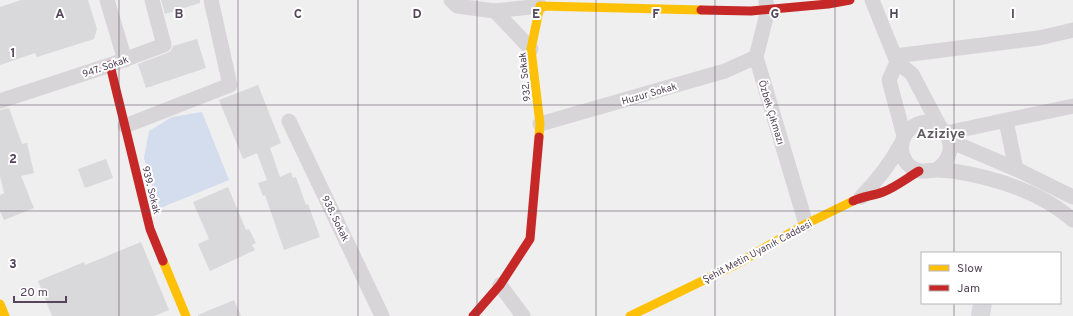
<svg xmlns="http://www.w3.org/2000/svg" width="1073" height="316" viewBox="0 0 1073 316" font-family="Overpass,sans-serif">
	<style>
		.green { fill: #d3ddee }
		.building { fill: #d9d8da }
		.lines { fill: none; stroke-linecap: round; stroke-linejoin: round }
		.street { stroke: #d8d5d9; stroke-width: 15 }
		.slow { stroke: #ffc107; stroke-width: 9 }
		.jam { stroke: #c62828; stroke-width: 9 }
		.grid { fill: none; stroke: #55465b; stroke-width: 1; stroke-opacity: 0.55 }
		.labels { text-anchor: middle; stroke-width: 4; stroke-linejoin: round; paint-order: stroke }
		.street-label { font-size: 10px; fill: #55465b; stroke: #fff }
		.district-label { font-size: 14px; font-weight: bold; fill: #615a62; stroke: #fff }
		.grid-label { font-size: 13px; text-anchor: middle; font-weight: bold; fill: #55465b; stroke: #fff; stroke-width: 4; stroke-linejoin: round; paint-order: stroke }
	</style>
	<rect width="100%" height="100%" fill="#efefef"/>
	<path class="green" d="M 202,112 L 229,180 L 158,209 L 144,158 L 149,131 L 172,117 Z"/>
	<g class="building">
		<path d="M 21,0 L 88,0 L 97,29 L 94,39 L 37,57 L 35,53 L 0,65 L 0,7 Z"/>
		<path d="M 161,0 L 200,0 L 200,3 L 165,14 Z"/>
		<path d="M 197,39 L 206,68 L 146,88 L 138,64 L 167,53 L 171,51 L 173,46 Z"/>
		<path d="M 258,85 L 281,143 L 270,148 L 280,177 L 291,172 L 293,178 L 296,177 L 306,205 L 308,204 L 320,237 L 284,250 L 265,195 L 263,196 L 258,183 L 267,180 L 257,153 L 243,159 L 219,100 Z"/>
		<path d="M 9,108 L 22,144 L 27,143 L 34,173 L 21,176 L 34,208 L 4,220 L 0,211 L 0,195 L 4,193 L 0,176 L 0,110 Z"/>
		<path d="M 106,159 L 113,178 L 85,188 L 78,169 Z"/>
		<path d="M 228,187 L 246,230 L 249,229 L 256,243 L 252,245 L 255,250 L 210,271 L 198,244 L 209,239 L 193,202 Z"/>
		<path d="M 141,242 L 169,310 L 154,316 L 52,316 L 38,281 L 84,262 L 85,265 Z"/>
		<path d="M 234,300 L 241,316 L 198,316 L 198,315 Z"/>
		<path d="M 973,303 L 992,303 L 990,316 L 971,316 Z"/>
	</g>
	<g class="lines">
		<g class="street">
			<path d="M 107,0 L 125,60"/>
			<path d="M 451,0 L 457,6 L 495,11 L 531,49"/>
			<path d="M 872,0 L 897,62 L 912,74 L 940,127"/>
			<path d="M 766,2 L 768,10 L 756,57 L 806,224"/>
			<path d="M 495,11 L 540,6"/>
			<path d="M 895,56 L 1039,38 L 1073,30"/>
			<path d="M 897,62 L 889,80 L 904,136"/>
			<path d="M 0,101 L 110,65 L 164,45 L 152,0"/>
			<path d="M 289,121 L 382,316"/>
			<path d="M 1006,121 L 1016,169"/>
			<path d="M 540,124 L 725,71 L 756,57"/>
			<path d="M 125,126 L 230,85 L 211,0"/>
			<path d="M 946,133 L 1073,106"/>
			<path d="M 950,141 L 1016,169 L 1073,197"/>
			<path d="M 936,170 C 968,149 939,110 914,126 C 899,135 897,156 911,167 C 921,174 927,170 937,170 C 942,170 948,171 953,171 C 996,178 1040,191 1073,220"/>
			<path d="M 861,197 C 877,181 890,164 901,144"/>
			<path d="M 500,285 L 523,316"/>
		</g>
		<g class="slow">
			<path d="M 539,137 L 540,124 L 531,49 L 540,6 L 701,10"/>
			<path d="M 163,261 L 186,316"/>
			<path d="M 0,304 L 5,316"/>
			<path d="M 630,316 L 733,266 L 806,224 L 853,201"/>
		</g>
		<g class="jam">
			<path d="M 701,10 L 751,11 L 828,4 L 850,0"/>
			<path d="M 110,65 L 150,229 L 163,261"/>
			<path d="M 853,201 C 863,196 873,196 883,192 C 896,187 907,178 919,171"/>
			<path d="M 473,316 L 500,285 L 530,239 L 539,137"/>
		</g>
	</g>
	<path class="grid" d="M 119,0 L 119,316M 238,0 L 238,316M 358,0 L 358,316M 477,0 L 477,316M 596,0 L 596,316M 715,0 L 715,316M 835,0 L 835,316M 954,0 L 954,253M 0,105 L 1073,105M 0,211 L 1073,211M 954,303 L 954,316"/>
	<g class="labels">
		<g class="street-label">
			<text transform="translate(105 66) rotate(-19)" y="4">947. Sokak</text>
			<text transform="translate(524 77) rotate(-96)" y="4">932. Sokak</text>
			<text transform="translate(649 93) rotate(-16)" y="4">Huzur Sokak</text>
			<text transform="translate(772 112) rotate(73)" y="4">Özbek Çıkmazı</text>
			<text transform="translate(152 190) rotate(76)" y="4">939. Sokak</text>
			<text transform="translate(336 218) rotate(64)" y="4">938. Sokak</text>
			<text transform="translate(757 251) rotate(-28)" y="4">Şehit Metin Uyanık Caddesi</text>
		</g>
		<g class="district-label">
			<text x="941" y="138">Aziziye</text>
		</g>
	</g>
	<g class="grid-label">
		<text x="60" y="18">A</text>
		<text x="179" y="18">B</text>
		<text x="298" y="18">C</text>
		<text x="417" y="18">D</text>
		<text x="536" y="18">E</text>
		<text x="656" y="18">F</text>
		<text x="775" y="18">G</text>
		<text x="894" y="18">H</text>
		<text x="1013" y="18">I</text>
		<text x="13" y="57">1</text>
		<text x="13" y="163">2</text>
		<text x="13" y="268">3</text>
	</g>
	<rect x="921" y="252" width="140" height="52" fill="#ffffff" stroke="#bbb5bd"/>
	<rect x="929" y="265" width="20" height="6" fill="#ffc107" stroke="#bbb5bd"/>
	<text x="957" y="272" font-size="12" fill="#55465b">Slow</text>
	<rect x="929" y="285" width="20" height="6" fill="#c62828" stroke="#bbb5bd"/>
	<text x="957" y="292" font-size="12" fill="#55465b">Jam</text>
	<path d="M14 296v6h52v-6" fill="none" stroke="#55465b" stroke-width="2"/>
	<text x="20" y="296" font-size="12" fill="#55465b" stroke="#ffffff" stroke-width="3" paint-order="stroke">20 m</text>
</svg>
